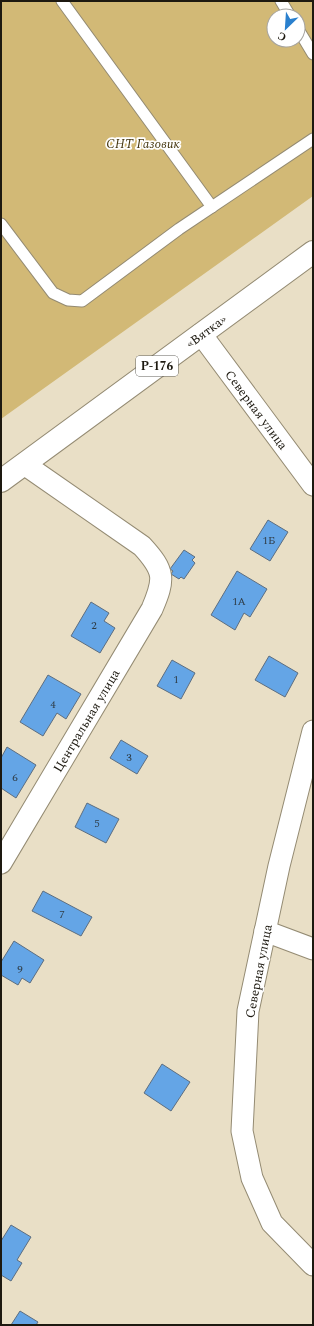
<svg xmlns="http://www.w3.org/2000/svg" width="314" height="1326" viewBox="0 0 314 1326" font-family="Spectral,serif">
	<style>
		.green { fill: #d2b976; fill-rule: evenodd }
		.building { fill: #64a5e6; stroke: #5d6e80 }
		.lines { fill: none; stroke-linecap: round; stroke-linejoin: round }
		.service-casing { stroke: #948b73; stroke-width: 13 }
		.minor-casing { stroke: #948b73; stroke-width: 23 }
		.primary-casing { stroke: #948b73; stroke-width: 24 }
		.service { stroke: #fff; stroke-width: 11 }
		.minor { stroke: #fff; stroke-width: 21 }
		.primary { stroke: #fff; stroke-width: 22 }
		.labels { text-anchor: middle; stroke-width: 3.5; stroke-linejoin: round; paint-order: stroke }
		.number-label { font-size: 11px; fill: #2f3c46 }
		.shield { fill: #fff; stroke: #615e58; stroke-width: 1 }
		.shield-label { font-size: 12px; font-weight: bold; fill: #1d1910 }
		.park-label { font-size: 13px; font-style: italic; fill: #45370f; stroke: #fff }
		.street-label { font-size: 13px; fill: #1d1910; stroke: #fff }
	</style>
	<rect width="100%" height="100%" fill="#e9dfc6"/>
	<path class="green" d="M 1,1 L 313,1 L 313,196 L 1,419 ZM 274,16 L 298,16 L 298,40 L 274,40 Z"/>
	<g class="building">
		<path d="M 268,520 L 288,532 L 270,561 L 250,549 Z"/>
		<path d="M 184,550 L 195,557 L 192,560 L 195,563 L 184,579 L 181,577 L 179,579 L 171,574 L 173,571 L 170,569 Z"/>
		<path d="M 237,571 L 267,589 L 250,617 L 244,613 L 235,630 L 211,615 Z"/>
		<path d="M 91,602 L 109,613 L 104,621 L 115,628 L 100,653 L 71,636 Z"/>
		<path d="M 269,656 L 298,673 L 285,697 L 255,680 Z"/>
		<path d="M 172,660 L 195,673 L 181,699 L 157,686 Z"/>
		<path d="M 48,675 L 81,694 L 66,719 L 57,713 L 43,736 L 20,722 Z"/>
		<path d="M 121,740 L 148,756 L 137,774 L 110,758 Z"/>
		<path d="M 7,747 L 36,765 L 16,798 L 1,788 L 1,758 Z"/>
		<path d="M 87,803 L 119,819 L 106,843 L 75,827 Z"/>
		<path d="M 43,891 L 92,917 L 81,936 L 32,911 Z"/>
		<path d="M 14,941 L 44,960 L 30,983 L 22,978 L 18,985 L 1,975 L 1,962 Z"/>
		<path d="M 162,1064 L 190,1082 L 171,1111 L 144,1093 Z"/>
		<path d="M 11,1225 L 31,1237 L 17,1260 L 22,1263 L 11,1281 L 1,1275 L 1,1241 Z"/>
		<path d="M 20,1311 L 38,1322 L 36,1325 L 11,1325 Z"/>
	</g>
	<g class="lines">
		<g class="service-casing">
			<g id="service">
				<path d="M 62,1 L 212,207"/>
				<path d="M 281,1 L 290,16"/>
				<path d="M 298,29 L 313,54"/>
				<path d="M 1,224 L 53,293 L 68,300 L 82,301 L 179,229 L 313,139"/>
			</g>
		</g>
		<g class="minor-casing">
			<g id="minor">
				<path id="s1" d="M 201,334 L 313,485"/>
				<path d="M 313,731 L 279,866 L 248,1011 L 242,1131 L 252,1178 L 272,1223 L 313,1265"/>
				<path id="s2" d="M 1,863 L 152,609 C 165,579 165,571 142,546 L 24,464"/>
				<path d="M 265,931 L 313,949"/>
			</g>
		</g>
		<g class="primary-casing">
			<g id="primary">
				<path id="s3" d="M 1,481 L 313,252"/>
			</g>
		</g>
		<use href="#service" class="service"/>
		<use href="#minor" class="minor"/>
		<use href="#primary" class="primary"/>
	</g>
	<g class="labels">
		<g class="number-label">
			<text x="269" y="544">1Б</text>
			<text x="239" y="605">1А</text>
			<text x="94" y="629">2</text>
			<text x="176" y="683">1</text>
			<text x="53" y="708">4</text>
			<text x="129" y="761">3</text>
			<text x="15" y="781">6</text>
			<text x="97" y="827">5</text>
			<text x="62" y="918">7</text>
			<text x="20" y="973">9</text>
		</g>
		<rect class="shield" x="136" y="356" width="42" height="20" rx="3"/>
		<g class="shield-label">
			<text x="157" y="370">Р-176</text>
		</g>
		<g class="park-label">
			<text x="143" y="148">СНТ Газовик</text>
		</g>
		<g class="street-label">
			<text dy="5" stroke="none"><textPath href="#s3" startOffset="254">«Вятка»</textPath></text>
			<text dy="5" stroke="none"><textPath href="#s1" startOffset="94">Северная улица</textPath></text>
			<text dy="5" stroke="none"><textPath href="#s2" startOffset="166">Центральная улица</textPath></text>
			<text transform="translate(258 971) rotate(-79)" y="5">Северная улица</text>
		</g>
	</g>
	<rect width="314" height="1326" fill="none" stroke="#1d1910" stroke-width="4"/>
	<g transform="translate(286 28) rotate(205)"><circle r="19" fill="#ffffff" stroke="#a5a39f"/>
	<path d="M0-3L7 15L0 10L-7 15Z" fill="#2a80ce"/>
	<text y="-6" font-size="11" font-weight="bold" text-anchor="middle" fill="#1d1910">С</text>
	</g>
</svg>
